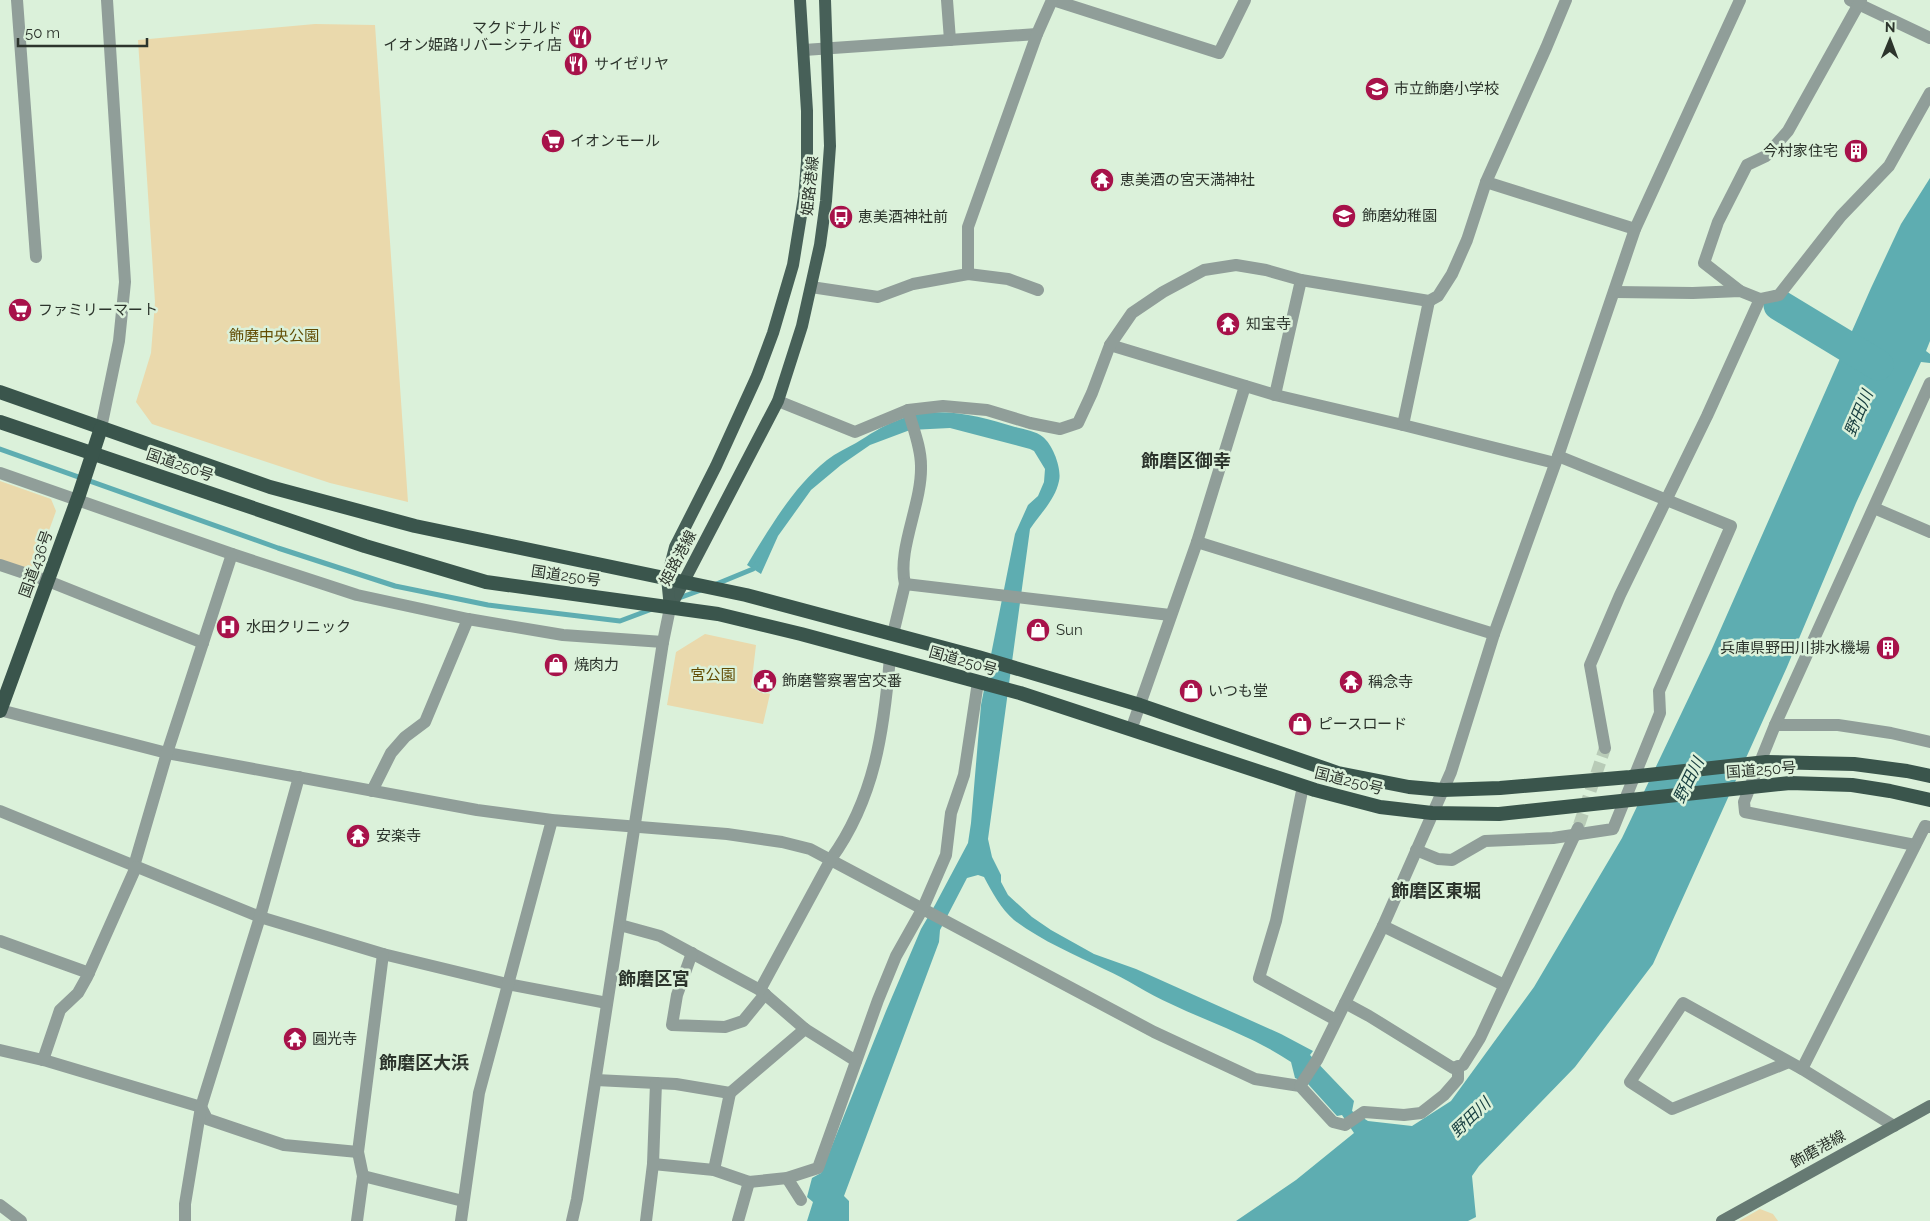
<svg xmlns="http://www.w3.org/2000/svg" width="1930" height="1221" viewBox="0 0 1930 1221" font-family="Raleway,'Noto Sans JP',sans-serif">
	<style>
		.green { fill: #ead9ac }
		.water { fill: #5eadb1 }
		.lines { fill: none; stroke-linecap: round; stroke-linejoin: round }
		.stream { stroke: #5eadb1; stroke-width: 5 }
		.river { stroke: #5eadb1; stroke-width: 31 }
		.minor-tunnel { stroke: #b8cbb7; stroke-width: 12; stroke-dasharray: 12 6; stroke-linecap: butt }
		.minor { stroke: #909e99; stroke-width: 12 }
		.tertiary { stroke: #909e99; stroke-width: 12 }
		.secondary { stroke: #667a73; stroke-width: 12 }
		.primary { stroke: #476058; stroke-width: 12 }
		.trunk { stroke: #3a554c; stroke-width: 14 }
		.labels { text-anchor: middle; stroke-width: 5; stroke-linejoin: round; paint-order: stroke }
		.poi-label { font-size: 15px; fill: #2c342c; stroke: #dbf1da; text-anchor: start }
		.street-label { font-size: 15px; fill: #2c342c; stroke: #dbf1da }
		.park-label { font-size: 15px; fill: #624d04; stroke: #dbf1da }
		.water-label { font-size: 16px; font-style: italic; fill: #153c3e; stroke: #dbf1da }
		.quarter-label { font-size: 18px; font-weight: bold; fill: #2c342c; stroke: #dbf1da }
	</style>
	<rect width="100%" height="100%" fill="#dbf1da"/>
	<g class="green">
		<path d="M 315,24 L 375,25 L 408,502 L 330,483 L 152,424 L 136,402 L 151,353 L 155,302 L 138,40 Z"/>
		<path d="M 0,481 L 51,499 L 56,511 L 37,564 L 27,569 L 0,560 Z"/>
		<path d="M 705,634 L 756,645 L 751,688 L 770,694 L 763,724 L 667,705 L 676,652 Z"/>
		<path d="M 1760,1209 L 1773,1214 L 1778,1221 L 1739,1221 Z"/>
	</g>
	<path class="water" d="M 1930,178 L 1930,341 L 1926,351 L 1930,354 L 1930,363 L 1921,362 L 1856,503 L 1787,667 L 1653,964 L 1575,1067 L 1479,1166 L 1472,1176 L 1476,1217 L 1468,1221 L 1236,1221 L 1296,1180 L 1354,1133 L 1342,1115 L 1337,1116 L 1308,1084 L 1295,1078 L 1291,1062 C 1254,1037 1211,1023 1171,1004 C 1148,994 1127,979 1104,969 C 1075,955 1040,940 1014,920 C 1001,909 992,892 984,877 L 978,875 L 967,878 L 940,930 L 939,942 L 844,1196 L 849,1201 L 849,1221 L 807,1221 L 813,1202 L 807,1197 L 812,1178 L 821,1173 L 886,1011 L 921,929 L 935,905 L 968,843 L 971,823 L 981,705 L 1015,534 L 1028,505 L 1038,496 L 1044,482 L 1045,469 L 1034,451 L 1030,449 L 950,428 L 910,430 L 870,445 L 841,465 L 811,490 L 778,536 L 761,574 L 747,565 C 770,528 792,488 827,460 C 836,453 847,448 856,443 C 869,435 882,426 896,421 C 935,404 976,415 1015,427 C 1023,429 1036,431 1043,437 C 1053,445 1062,469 1059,481 C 1055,500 1040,514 1030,529 L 988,839 L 992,857 L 1001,875 L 1001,882 L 1008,895 L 1032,917 L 1051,930 L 1094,954 L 1136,969 L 1281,1034 L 1313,1051 L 1310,1055 L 1354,1101 L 1352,1111 L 1368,1121 L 1412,1126 L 1451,1101 L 1534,987 L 1622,838 L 1711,651 L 1871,288 L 1901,224 Z"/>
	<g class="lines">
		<g class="stream">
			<path d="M 0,449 L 278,548 L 395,586 L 488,605 L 620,621 L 652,609"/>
			<path d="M 714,585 L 753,569 L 757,564"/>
			<path d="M 679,598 L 701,590"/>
		</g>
		<path class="river" d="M 1779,305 L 1878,365"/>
		<path class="minor-tunnel" d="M 1579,825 L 1605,748"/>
		<g class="minor">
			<path d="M 17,0 L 36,257"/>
			<path d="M 947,0 L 950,40"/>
			<path d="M 1053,0 L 1219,53 L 1245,0"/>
			<path d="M 1850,0 L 1930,38"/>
			<path d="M 804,50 L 1037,34"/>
			<path d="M 1486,182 L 1635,229"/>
			<path d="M 968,274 L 1008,279 L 1038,290"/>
			<path d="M 811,287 L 878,297 L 913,284 L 968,274 L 968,227 L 1037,34 L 1052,0"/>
			<path d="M 1740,291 L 1704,263 L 1718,222 L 1747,165 L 1766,156 L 1788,131 L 1861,0"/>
			<path d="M 1615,292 L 1693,293 L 1740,291 L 1760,299 L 1779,295 L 1841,216 L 1889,166 L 1930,93"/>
			<path d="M 1110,345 L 1275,395 L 1403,425 L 1555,463"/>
			<path d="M 1275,395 L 1301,280 L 1429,301 L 1438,296 L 1452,274 L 1467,240 L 1486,182 L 1546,48 L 1566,0"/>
			<path d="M 778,401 L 855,432 L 908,410 L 943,406 L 987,410 L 1030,423 L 1060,429 L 1078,423 L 1092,393 L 1110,345 L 1132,313 L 1163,292 L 1204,270 L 1236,265 L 1266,270 L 1301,280"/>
			<path d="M 1403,425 L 1429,301"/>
			<path d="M 0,473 L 232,554 L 357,595 L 468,619 L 563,635 L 663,642"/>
			<path d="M 1874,508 L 1930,532"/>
			<path d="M 1197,542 L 1494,634"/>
			<path d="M 0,565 L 48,581 L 203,643"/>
			<path d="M 905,584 C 897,549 922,504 921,466 C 921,447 913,428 908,410"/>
			<path d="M 893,634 L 905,584 L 1170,615"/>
			<path d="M 0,710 L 167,753 L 477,810 L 552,820 L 727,834 L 782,842 L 810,849 L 1154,1032 L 1255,1079 L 1300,1086 L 1333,1122 L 1345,1125 L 1364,1112 L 1404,1115 L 1421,1113 L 1444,1095 L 1458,1079 L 1458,1066"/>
			<path d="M 1775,725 L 1838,725 L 1891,733 L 1930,742"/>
			<path d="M 1131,730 L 1197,542 L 1245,386"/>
			<path d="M 1605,748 L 1590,665 L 1620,595 L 1707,416 L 1760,299"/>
			<path d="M 1303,786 L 1276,921 L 1259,978 L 1336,1020"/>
			<path d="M 372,791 L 391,753 L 405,737 L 425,722 L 468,619"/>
			<path d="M 0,811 L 260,917 L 383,954 L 507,984 L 607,1003"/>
			<path d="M 1915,845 L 1745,812 L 1744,802 L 1775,725 L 1930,383"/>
			<path d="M 1416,850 L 1438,859 L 1452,860 L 1485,841 L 1553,838 L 1613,829 L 1660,713 L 1659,691 L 1731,526 L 1558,456"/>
			<path d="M 134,866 L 167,753 L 232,554"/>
			<path d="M 620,925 L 660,936 L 760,990 L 805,1029 L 856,1061"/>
			<path d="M 1383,926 L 1504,985"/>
			<path d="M 0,941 L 89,973"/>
			<path d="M 692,953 L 677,995 L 672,1025 L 725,1027 L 743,1021 L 765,994"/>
			<path d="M 760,990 L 831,859 C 875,798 884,730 890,657"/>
			<path d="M 1345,1003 L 1369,1016 L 1453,1068 L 1463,1065 L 1480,1038 L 1578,828"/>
			<path d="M 0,1050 L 47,1061 L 201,1107 L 207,1119 L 284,1145 L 358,1152"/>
			<path d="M 43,1060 L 60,1010 L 78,993 L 87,977 L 136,867"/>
			<path d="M 1789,1062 L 1672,1109 L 1630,1082 L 1683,1003 L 1802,1069 L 1894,1126"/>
			<path d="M 1802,1069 L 1925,826 L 1930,827"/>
			<path d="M 596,1080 L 676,1084 L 730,1093 L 805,1029"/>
			<path d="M 1300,1086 L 1317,1060 L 1383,926 L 1451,772 L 1494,634 L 1558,456 L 1635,229 L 1740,0"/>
			<path d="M 653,1164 L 714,1170 L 749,1182 L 787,1178 L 818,1168 L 878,1000 L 896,956 L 923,908 L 946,855 L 951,813 L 964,775 L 978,682"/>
			<path d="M 714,1170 L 730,1093"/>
			<path d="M 363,1176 L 463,1201"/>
			<path d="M 787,1178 L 801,1200"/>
			<path d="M 0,1205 L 21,1221"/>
			<path d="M 185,1221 L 185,1204 L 201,1107 L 260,917 L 299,777"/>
			<path d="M 357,1221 L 363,1176 L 358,1152 L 383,954"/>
			<path d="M 461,1221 L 479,1093 L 552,820"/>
			<path d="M 646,1221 L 653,1164 L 656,1083"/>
			<path d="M 738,1221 L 749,1182"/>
		</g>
		<g class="tertiary">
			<path d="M 101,428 L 119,341 L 125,282 L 107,0"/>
			<path d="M 572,1221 L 577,1199 L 663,642 L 670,608"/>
		</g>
		<path class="secondary" d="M 1722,1221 L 1930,1106"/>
		<g class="primary">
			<path d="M 670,608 L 778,401 L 802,326 L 820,245 L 826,201 L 830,146 L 825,0"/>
			<path d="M 670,608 L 667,578 L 675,547 L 716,466 L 757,376 L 773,333 L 793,265 L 804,197 L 807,162 L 807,111 L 800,0"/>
		</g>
		<g class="trunk">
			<path d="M 0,392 L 270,487 L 415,526 L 746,595 L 978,657 L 1140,705 L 1338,773 L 1409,787 L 1443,790 L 1500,788 L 1630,777 L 1766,762 L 1854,764 L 1907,771 L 1930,776"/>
			<path d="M 0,422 L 365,546 L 486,582 L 718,614 L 801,634 L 1020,693 L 1315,790 L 1380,807 L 1432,813 L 1499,814 L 1790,783 L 1852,785 L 1890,791 L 1930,800"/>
			<path d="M 0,711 L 79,495 L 101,428"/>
		</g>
	</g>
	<defs>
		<g id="restaurant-disc" transform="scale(1.25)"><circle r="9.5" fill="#a7124a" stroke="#dbf1da"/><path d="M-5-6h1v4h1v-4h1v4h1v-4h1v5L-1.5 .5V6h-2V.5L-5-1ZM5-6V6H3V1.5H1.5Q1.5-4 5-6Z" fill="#fff"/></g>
		<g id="school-disc" transform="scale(1.25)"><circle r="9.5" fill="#a7124a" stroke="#dbf1da"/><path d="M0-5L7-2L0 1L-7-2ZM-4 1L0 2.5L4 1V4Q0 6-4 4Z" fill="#fff"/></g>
		<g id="supermarket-disc" transform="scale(1.25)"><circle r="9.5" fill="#a7124a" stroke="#dbf1da"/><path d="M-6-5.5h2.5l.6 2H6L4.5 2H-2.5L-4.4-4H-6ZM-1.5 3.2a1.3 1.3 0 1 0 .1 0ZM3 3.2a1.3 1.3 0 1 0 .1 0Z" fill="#fff"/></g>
		<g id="building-disc" transform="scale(1.25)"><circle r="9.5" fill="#a7124a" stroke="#dbf1da"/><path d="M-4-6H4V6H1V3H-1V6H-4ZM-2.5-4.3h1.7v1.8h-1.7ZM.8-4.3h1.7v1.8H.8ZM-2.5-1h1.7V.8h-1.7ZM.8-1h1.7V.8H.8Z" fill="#fff"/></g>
		<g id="temple-disc" transform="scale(1.25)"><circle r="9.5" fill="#a7124a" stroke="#dbf1da"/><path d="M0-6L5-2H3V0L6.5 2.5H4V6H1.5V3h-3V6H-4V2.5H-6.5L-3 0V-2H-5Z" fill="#fff"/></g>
		<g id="bus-disc" transform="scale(1.25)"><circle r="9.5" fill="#a7124a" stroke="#dbf1da"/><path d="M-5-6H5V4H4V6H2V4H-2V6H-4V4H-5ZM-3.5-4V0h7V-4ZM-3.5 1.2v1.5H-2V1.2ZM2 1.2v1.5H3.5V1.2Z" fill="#fff"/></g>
		<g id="hospital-disc" transform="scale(1.25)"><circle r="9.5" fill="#a7124a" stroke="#dbf1da"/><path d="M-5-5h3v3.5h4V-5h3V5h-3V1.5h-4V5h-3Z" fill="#fff"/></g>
		<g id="shop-disc" transform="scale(1.25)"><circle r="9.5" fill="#a7124a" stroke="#dbf1da"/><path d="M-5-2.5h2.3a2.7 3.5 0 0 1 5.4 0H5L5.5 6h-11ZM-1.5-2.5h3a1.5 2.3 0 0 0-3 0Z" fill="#fff"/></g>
		<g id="civic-disc" transform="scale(1.25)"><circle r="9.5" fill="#a7124a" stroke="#dbf1da"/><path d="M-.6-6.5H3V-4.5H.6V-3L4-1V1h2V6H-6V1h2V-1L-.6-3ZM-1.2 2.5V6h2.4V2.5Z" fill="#fff"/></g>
	</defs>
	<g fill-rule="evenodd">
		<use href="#restaurant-disc" x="580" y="37"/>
		<use href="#restaurant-disc" x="576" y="64"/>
		<use href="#school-disc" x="1377" y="89"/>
		<use href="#supermarket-disc" x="553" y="141"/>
		<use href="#building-disc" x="1856" y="151"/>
		<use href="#temple-disc" x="1102" y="180"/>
		<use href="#school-disc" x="1344" y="216"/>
		<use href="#bus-disc" x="841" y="217"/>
		<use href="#supermarket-disc" x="20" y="310"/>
		<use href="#temple-disc" x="1228" y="324"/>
		<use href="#hospital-disc" x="228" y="627"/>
		<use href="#shop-disc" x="1038" y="630"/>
		<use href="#building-disc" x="1888" y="648"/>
		<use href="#shop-disc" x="556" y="665"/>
		<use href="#civic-disc" x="765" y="681"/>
		<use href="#temple-disc" x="1351" y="682"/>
		<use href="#shop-disc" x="1191" y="691"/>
		<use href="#shop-disc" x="1300" y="724"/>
		<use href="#temple-disc" x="358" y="836"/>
		<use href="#temple-disc" x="295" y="1039"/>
	</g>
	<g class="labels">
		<g class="poi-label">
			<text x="562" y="33" text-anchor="end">マクドナルド<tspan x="562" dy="17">イオン姫路リバーシティ店</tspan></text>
			<text x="594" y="69">サイゼリヤ</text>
			<text x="1394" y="94">市立飾磨小学校</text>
			<text x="570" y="146">イオンモール</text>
			<text x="1838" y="156" text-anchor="end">今村家住宅</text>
			<text x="1120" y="185">恵美酒の宮天満神社</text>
			<text x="1362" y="221">飾磨幼稚園</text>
			<text x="858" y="222">恵美酒神社前</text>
			<text x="38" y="315">ファミリーマート</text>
			<text x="1246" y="329">知宝寺</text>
			<text x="246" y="632">水田クリニック</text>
			<text x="1056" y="635">Sun</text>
			<text x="1870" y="653" text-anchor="end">兵庫県野田川排水機場</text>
			<text x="574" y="670">焼肉力</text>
			<text x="782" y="686">飾磨警察署宮交番</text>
			<text x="1368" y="687">稱念寺</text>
			<text x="1208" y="696">いつも堂</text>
			<text x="1318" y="729">ピースロード</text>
			<text x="376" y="841">安楽寺</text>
			<text x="312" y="1044">圓光寺</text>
		</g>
		<g class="street-label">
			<text transform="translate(810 186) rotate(-84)" y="5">姫路港線</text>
			<text transform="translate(180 465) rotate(19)" y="5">国道250号</text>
			<text transform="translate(678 558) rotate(-62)" y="5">姫路港線</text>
			<text transform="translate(36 564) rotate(-70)" y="5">国道436号</text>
			<text transform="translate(566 576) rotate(8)" y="5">国道250号</text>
			<text transform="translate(963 661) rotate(16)" y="5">国道250号</text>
			<text transform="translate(1761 770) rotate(-4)" y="5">国道250号</text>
			<text transform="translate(1349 781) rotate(14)" y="5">国道250号</text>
			<text transform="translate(1818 1149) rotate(-29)" y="5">飾磨港線</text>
		</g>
		<g class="park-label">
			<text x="274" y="341">飾磨中央公園</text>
			<text x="713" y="680">宮公園</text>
		</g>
		<g class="water-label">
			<text transform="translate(1858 413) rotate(-67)" y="6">野田川</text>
			<text transform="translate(1688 780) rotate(-64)" y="6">野田川</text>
			<text transform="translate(1470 1117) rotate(-44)" y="6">野田川</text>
		</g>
		<g class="quarter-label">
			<text x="1186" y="467">飾磨区御幸</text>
			<text x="1436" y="897">飾磨区東堀</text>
			<text x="654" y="985">飾磨区宮</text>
			<text x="424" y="1069">飾磨区大浜</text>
		</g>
	</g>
	<g transform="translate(1890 40) rotate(1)" stroke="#dbf1da" stroke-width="4" paint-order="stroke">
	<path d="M0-4L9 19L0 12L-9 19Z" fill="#2c342c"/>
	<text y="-8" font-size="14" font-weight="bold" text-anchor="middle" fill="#2c342c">N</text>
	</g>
	<path d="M18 38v8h129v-8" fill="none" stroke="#2c342c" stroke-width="2.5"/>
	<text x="25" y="38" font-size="15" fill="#2c342c" stroke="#dbf1da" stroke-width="4" paint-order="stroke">50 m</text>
</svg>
